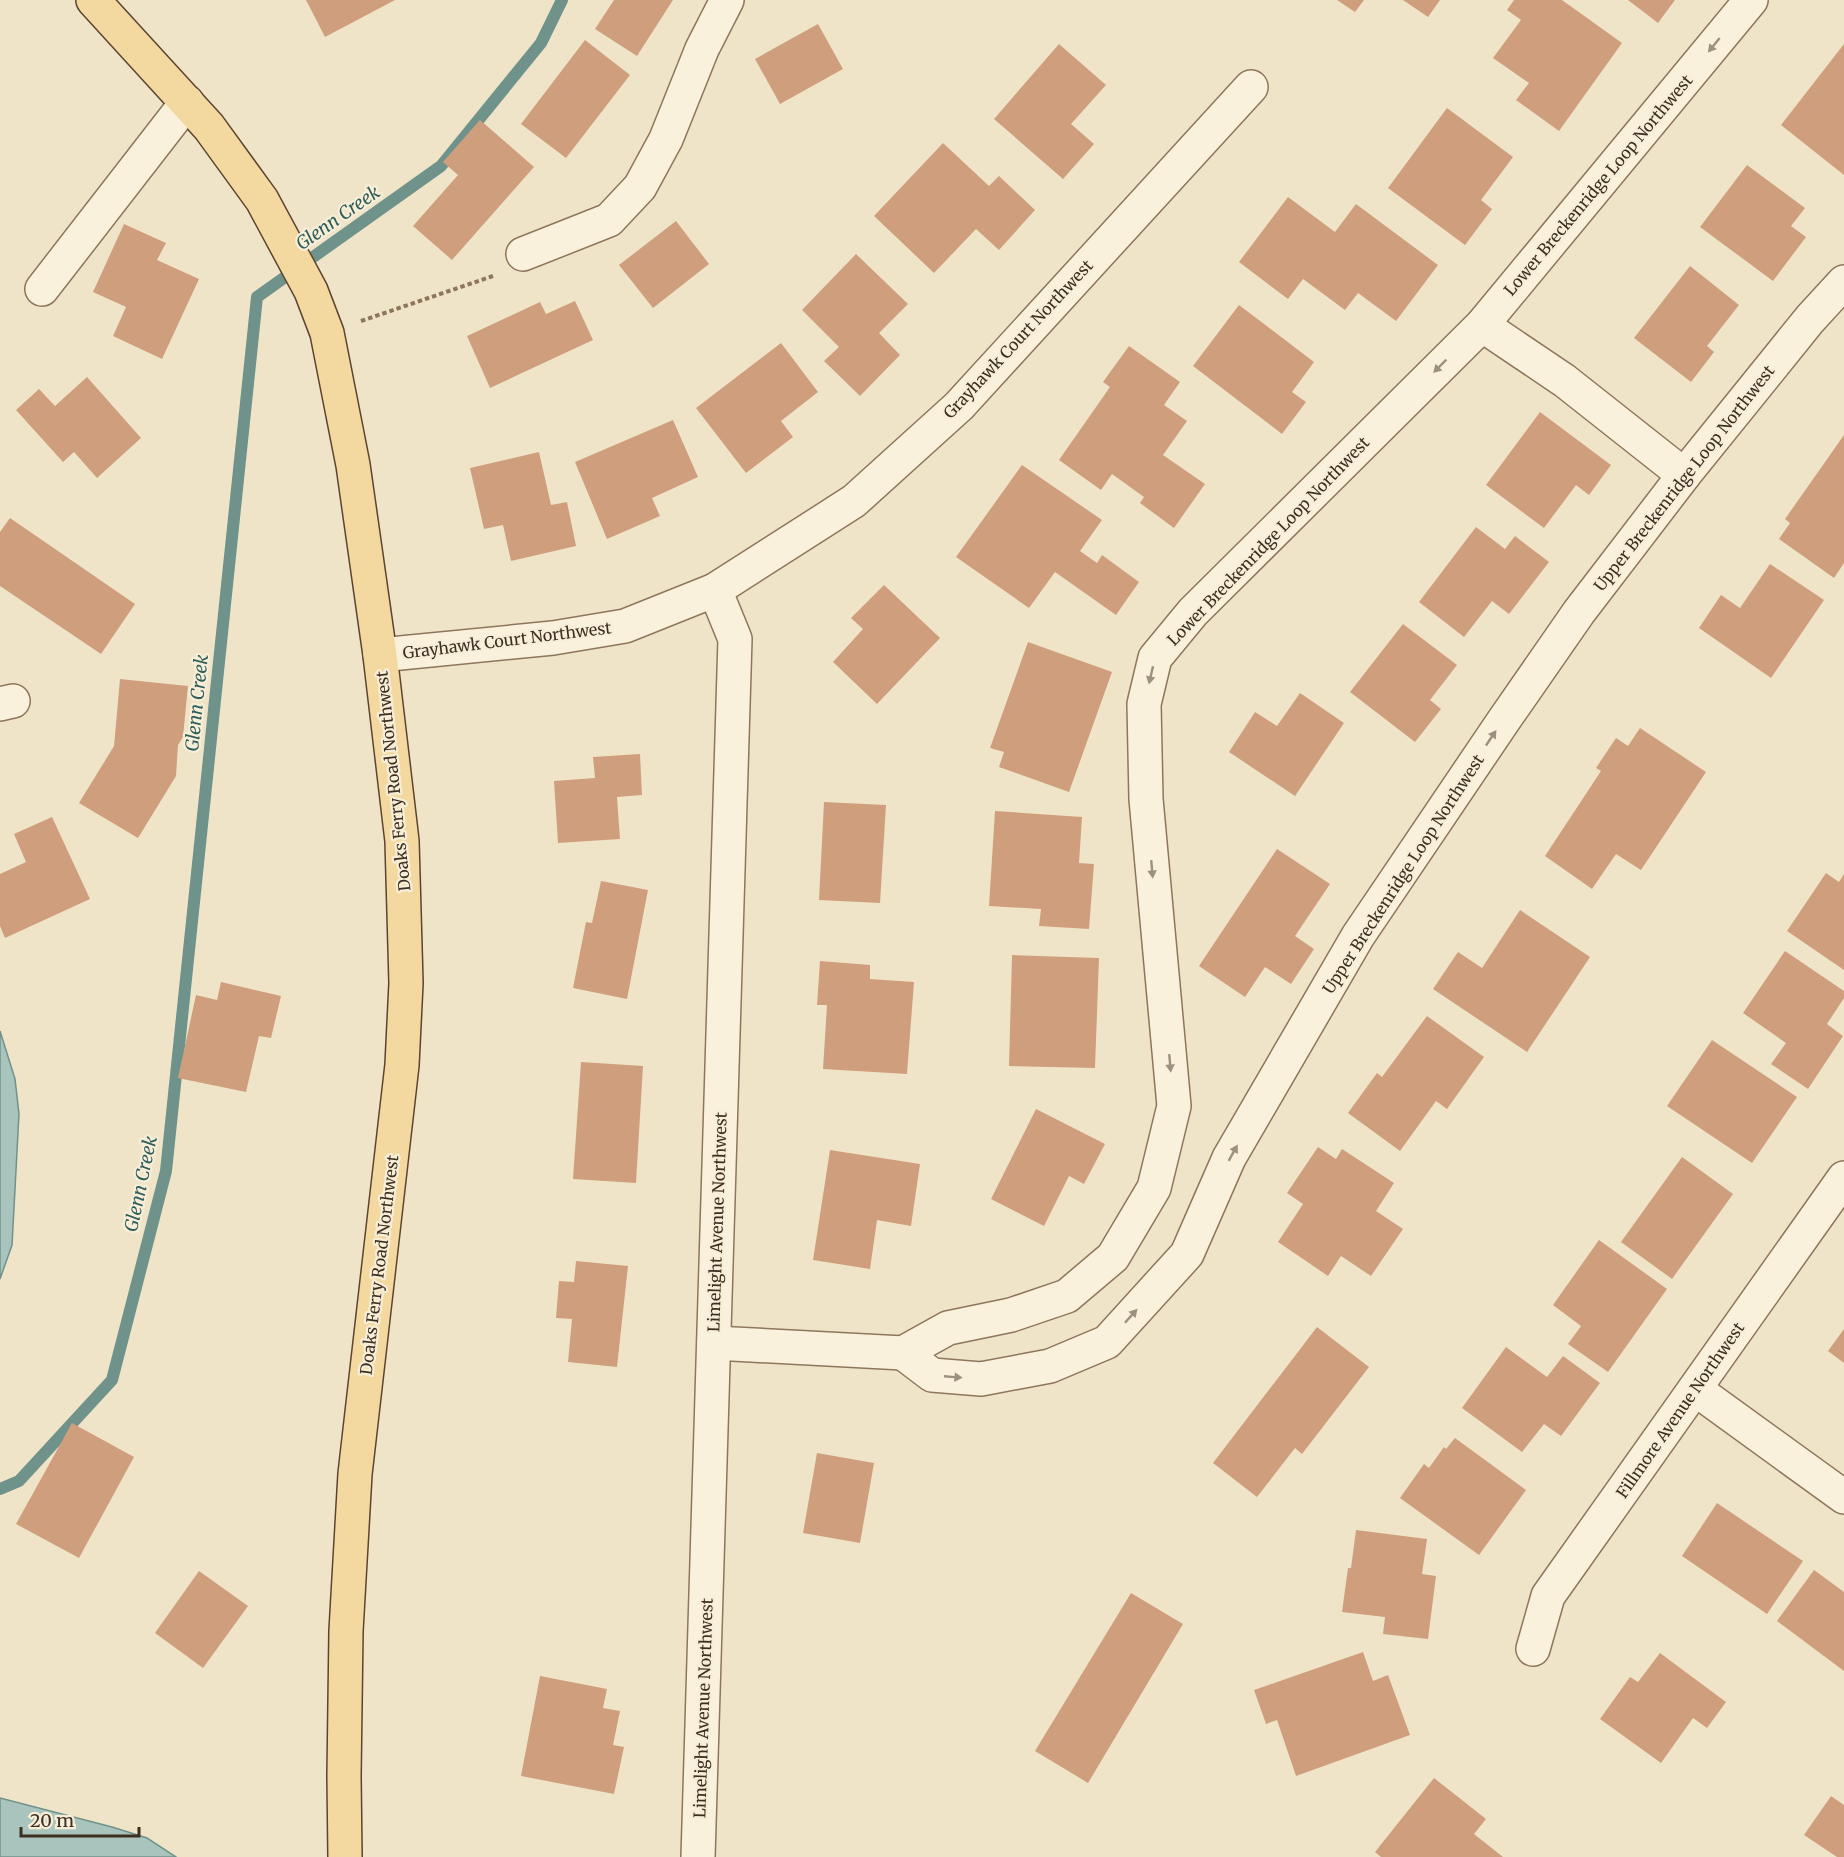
<svg xmlns="http://www.w3.org/2000/svg" width="1844" height="1857" viewBox="0 0 1844 1857" font-family="Merriweather,serif">
	<style>
		.water { fill: #a9c4bc; stroke: #6f938a; stroke-width: 1.5 }
		.lines { fill: none; stroke-linecap: round; stroke-linejoin: round }
		.stream { stroke: #6f938a; stroke-width: 12 }
		.building { fill: #cf9f7d }
		.minor-casing { stroke: #8d765c; stroke-width: 36 }
		.major-casing { stroke: #5b4430; stroke-width: 36 }
		.path { stroke: #8d765c; stroke-width: 4; stroke-dasharray: 4.5 3; stroke-linecap: butt }
		.minor { stroke: #faf1dc; stroke-width: 33 }
		.major { stroke: #f3d9a0; stroke-width: 33 }
		.oneway { fill: #9c907e }
		.labels { text-anchor: middle; stroke-width: 4.5; stroke-linejoin: round; paint-order: stroke }
		.street-label { font-size: 16px; fill: #3d2e20; stroke: #f7eed8 }
		.water-label { font-size: 18px; font-style: italic; fill: #2f5d5a; stroke: #f7eed8 }
	</style>
	<rect width="100%" height="100%" fill="#f0e4c8"/>
	<g class="water">
		<path d="M 0,1031 L 15,1079 L 19,1114 L 12,1245 L 0,1279 Z"/>
		<path d="M 0,1798 L 112,1827 L 147,1838 L 176,1857 L 0,1857 Z"/>
	</g>
	<g class="lines">
		<path class="stream" d="M 0,1489 L 19,1481 L 112,1380 L 166,1171 L 257,297 L 441,166 L 541,43 L 562,0"/>
	</g>
	<g class="building">
		<path d="M 306,0 L 395,0 L 325,37 Z"/>
		<path d="M 614,0 L 673,0 L 637,56 L 595,29 Z"/>
		<path d="M 1337,0 L 1364,0 L 1355,12 Z"/>
		<path d="M 1403,0 L 1440,0 L 1428,17 Z"/>
		<path d="M 1514,0 L 1562,0 L 1622,43 L 1559,131 L 1516,100 L 1529,83 L 1493,58 L 1521,20 L 1507,10 Z"/>
		<path d="M 1628,0 L 1675,0 L 1658,23 Z"/>
		<path d="M 818,24 L 843,69 L 780,104 L 755,59 Z"/>
		<path d="M 585,40 L 630,75 L 566,158 L 521,124 Z"/>
		<path d="M 1059,44 L 1106,85 L 1071,124 L 1094,144 L 1063,179 L 994,119 Z"/>
		<path d="M 1844,44 L 1844,175 L 1781,125 Z"/>
		<path d="M 1447,108 L 1513,157 L 1481,200 L 1492,209 L 1465,245 L 1388,188 Z"/>
		<path d="M 480,120 L 534,167 L 452,260 L 413,226 L 458,175 L 443,162 Z"/>
		<path d="M 943,143 L 989,186 L 999,176 L 1035,210 L 999,250 L 976,229 L 934,273 L 874,216 Z"/>
		<path d="M 1747,165 L 1805,208 L 1791,226 L 1806,237 L 1773,281 L 1700,227 Z"/>
		<path d="M 1288,197 L 1335,232 L 1356,204 L 1438,265 L 1396,321 L 1358,293 L 1345,310 L 1303,279 L 1288,299 L 1239,262 Z"/>
		<path d="M 676,221 L 709,264 L 653,308 L 619,265 Z"/>
		<path d="M 124,224 L 166,243 L 157,260 L 199,279 L 162,359 L 113,336 L 126,307 L 93,292 Z"/>
		<path d="M 856,254 L 908,304 L 879,333 L 900,355 L 860,396 L 824,361 L 839,347 L 802,310 Z"/>
		<path d="M 1690,266 L 1739,305 L 1707,346 L 1714,352 L 1691,382 L 1634,338 Z"/>
		<path d="M 575,301 L 593,340 L 490,388 L 467,336 L 540,302 L 546,314 Z"/>
		<path d="M 1239,305 L 1314,362 L 1292,392 L 1306,402 L 1282,434 L 1193,366 Z"/>
		<path d="M 781,343 L 818,392 L 781,421 L 793,437 L 746,473 L 696,408 Z"/>
		<path d="M 1129,346 L 1180,382 L 1164,405 L 1187,421 L 1163,455 L 1205,484 L 1174,528 L 1140,503 L 1144,497 L 1112,474 L 1101,490 L 1059,460 L 1110,387 L 1103,382 Z"/>
		<path d="M 87,377 L 141,438 L 97,478 L 74,452 L 63,462 L 16,410 L 39,389 L 55,406 Z"/>
		<path d="M 1540,412 L 1611,465 L 1589,495 L 1576,485 L 1544,528 L 1486,485 Z"/>
		<path d="M 673,420 L 698,477 L 652,498 L 660,516 L 607,539 L 575,462 Z"/>
		<path d="M 1844,435 L 1844,563 L 1834,578 L 1779,539 L 1790,523 L 1785,519 Z"/>
		<path d="M 539,452 L 551,505 L 567,502 L 576,546 L 511,561 L 503,525 L 484,529 L 470,468 Z"/>
		<path d="M 1022,465 L 1102,520 L 1080,551 L 1097,563 L 1102,555 L 1139,582 L 1116,615 L 1055,572 L 1029,608 L 956,557 Z"/>
		<path d="M 10,518 L 135,604 L 101,654 L 0,586 L 0,532 Z"/>
		<path d="M 1476,527 L 1505,549 L 1515,536 L 1549,562 L 1509,614 L 1492,601 L 1464,637 L 1419,602 Z"/>
		<path d="M 1770,564 L 1824,600 L 1771,678 L 1699,628 L 1721,595 L 1740,608 Z"/>
		<path d="M 884,585 L 940,638 L 877,704 L 833,662 L 863,629 L 851,618 Z"/>
		<path d="M 1403,624 L 1457,665 L 1430,700 L 1441,709 L 1415,742 L 1350,692 Z"/>
		<path d="M 1028,642 L 1112,672 L 1069,792 L 999,767 L 1004,752 L 990,748 Z"/>
		<path d="M 120,679 L 188,686 L 183,737 L 178,745 L 176,776 L 138,838 L 79,803 L 114,746 Z"/>
		<path d="M 1300,693 L 1344,723 L 1295,796 L 1229,752 L 1255,712 L 1277,726 Z"/>
		<path d="M 1640,728 L 1706,772 L 1641,870 L 1616,854 L 1592,889 L 1545,856 L 1601,771 L 1596,768 L 1616,738 L 1628,746 Z"/>
		<path d="M 640,754 L 642,795 L 617,797 L 620,839 L 558,843 L 554,781 L 595,778 L 593,757 Z"/>
		<path d="M 824,802 L 886,805 L 880,903 L 819,900 Z"/>
		<path d="M 995,811 L 1082,817 L 1079,863 L 1094,864 L 1089,929 L 1039,926 L 1041,909 L 989,906 Z"/>
		<path d="M 52,817 L 90,899 L 5,938 L 0,926 L 0,874 L 26,862 L 14,834 Z"/>
		<path d="M 1277,849 L 1330,884 L 1295,936 L 1314,949 L 1291,984 L 1265,967 L 1245,997 L 1199,966 Z"/>
		<path d="M 1826,873 L 1839,882 L 1844,874 L 1844,970 L 1787,931 Z"/>
		<path d="M 601,881 L 648,890 L 627,999 L 573,988 L 586,922 L 592,923 Z"/>
		<path d="M 1520,910 L 1590,957 L 1527,1052 L 1433,989 L 1458,952 L 1482,968 Z"/>
		<path d="M 1785,951 L 1844,991 L 1844,998 L 1827,1024 L 1843,1036 L 1808,1089 L 1771,1064 L 1786,1043 L 1743,1013 Z"/>
		<path d="M 1012,955 L 1099,958 L 1095,1068 L 1009,1066 Z"/>
		<path d="M 820,961 L 870,965 L 870,979 L 914,982 L 907,1074 L 823,1069 L 827,1005 L 817,1005 Z"/>
		<path d="M 221,982 L 281,996 L 271,1038 L 259,1036 L 246,1092 L 178,1078 L 196,995 L 217,1000 Z"/>
		<path d="M 1427,1016 L 1484,1057 L 1447,1109 L 1436,1101 L 1400,1151 L 1348,1113 L 1377,1073 L 1382,1077 Z"/>
		<path d="M 1712,1040 L 1797,1097 L 1752,1163 L 1667,1106 Z"/>
		<path d="M 581,1062 L 643,1066 L 636,1183 L 573,1179 Z"/>
		<path d="M 1036,1109 L 1105,1144 L 1084,1184 L 1069,1176 L 1044,1226 L 991,1199 Z"/>
		<path d="M 1318,1147 L 1336,1159 L 1342,1149 L 1394,1183 L 1376,1211 L 1403,1229 L 1371,1276 L 1341,1256 L 1328,1276 L 1278,1242 L 1303,1204 L 1287,1193 Z"/>
		<path d="M 830,1150 L 920,1164 L 911,1226 L 877,1220 L 870,1269 L 813,1260 Z"/>
		<path d="M 1682,1157 L 1733,1194 L 1672,1279 L 1621,1242 Z"/>
		<path d="M 1599,1240 L 1667,1289 L 1608,1372 L 1568,1344 L 1581,1326 L 1553,1305 Z"/>
		<path d="M 576,1261 L 628,1266 L 617,1367 L 568,1362 L 572,1319 L 556,1318 L 559,1281 L 574,1282 Z"/>
		<path d="M 1317,1327 L 1369,1367 L 1302,1454 L 1295,1448 L 1257,1497 L 1213,1463 Z"/>
		<path d="M 1844,1329 L 1844,1363 L 1828,1351 Z"/>
		<path d="M 1506,1347 L 1547,1377 L 1563,1356 L 1600,1383 L 1561,1436 L 1544,1424 L 1522,1452 L 1462,1408 Z"/>
		<path d="M 72,1423 L 134,1457 L 79,1558 L 16,1524 Z"/>
		<path d="M 1455,1438 L 1526,1490 L 1479,1555 L 1400,1498 L 1424,1464 L 1429,1468 L 1444,1447 L 1446,1449 Z"/>
		<path d="M 817,1453 L 874,1463 L 860,1543 L 803,1533 Z"/>
		<path d="M 1717,1503 L 1803,1561 L 1767,1614 L 1682,1556 Z"/>
		<path d="M 1356,1530 L 1427,1539 L 1422,1574 L 1436,1576 L 1428,1639 L 1383,1634 L 1385,1617 L 1342,1612 L 1348,1568 L 1351,1568 Z"/>
		<path d="M 1814,1570 L 1844,1592 L 1844,1671 L 1777,1621 Z"/>
		<path d="M 199,1571 L 248,1606 L 203,1668 L 155,1633 Z"/>
		<path d="M 1131,1593 L 1183,1624 L 1088,1783 L 1035,1751 Z"/>
		<path d="M 1363,1652 L 1373,1681 L 1388,1675 L 1410,1735 L 1296,1776 L 1277,1720 L 1266,1724 L 1254,1690 Z"/>
		<path d="M 1660,1653 L 1726,1702 L 1707,1728 L 1693,1718 L 1661,1763 L 1600,1719 L 1630,1677 L 1638,1682 Z"/>
		<path d="M 540,1676 L 607,1689 L 603,1708 L 620,1711 L 613,1745 L 624,1747 L 614,1794 L 521,1776 Z"/>
		<path d="M 1434,1778 L 1486,1819 L 1474,1834 L 1503,1857 L 1381,1857 L 1375,1852 Z"/>
		<path d="M 1831,1796 L 1844,1805 L 1844,1857 L 1837,1857 L 1804,1835 Z"/>
	</g>
	<g class="lines">
		<g class="minor-casing">
			<g id="minor">
				<path d="M 523,254 L 609,220 L 640,187 L 666,139 L 702,49 L 727,0"/>
				<path d="M 42,289 L 187,102"/>
				<path d="M 1482,325 L 1565,381 L 1684,475"/>
				<path d="M 380,655 L 553,638 L 625,626 L 715,590 L 854,501 L 959,406 L 1251,87"/>
				<path d="M 0,704 L 13,701"/>
				<path d="M 714,1343 L 903,1353"/>
				<path d="M 903,1353 L 948,1328 L 1011,1315 L 1067,1296 L 1113,1257 L 1154,1188 L 1174,1106 L 1146,799 L 1144,704 L 1155,658 L 1193,612 L 1482,325 L 1751,0"/>
				<path d="M 903,1353 L 932,1375 L 981,1379 L 1050,1366 L 1107,1342 L 1187,1254 L 1229,1158 L 1358,936 L 1504,720 L 1579,612 L 1684,475 L 1810,319 L 1844,282"/>
				<path d="M 1695,1389 L 1844,1497"/>
				<path d="M 1533,1649 L 1548,1596 L 1844,1178"/>
				<path d="M 698,1857 L 735,639 L 715,590"/>
			</g>
		</g>
		<g class="major-casing">
			<path id="major" d="M 93,0 L 209,127 L 262,200 L 311,291 L 327,333 L 353,465 L 380,655 L 402,841 L 406,983 L 402,1065 L 355,1474 L 346,1631 L 344,1776 L 345,1857"/>
		</g>
		<path class="path" d="M 361,321 L 493,276"/>
		<use href="#minor" class="minor"/>
		<use href="#major" class="major"/>
	</g>
	<defs><path id="oneway-solid" d="M-6-.8H1V-3.2L6.5 0L1 3.2V.8H-6Z" transform="scale(1.5)"/></defs>
	<g class="oneway">
		<use href="#oneway-solid" transform="translate(1714 45) rotate(129)"/>
		<use href="#oneway-solid" transform="translate(1440 366) rotate(135)"/>
		<use href="#oneway-solid" transform="translate(1151 675) rotate(103)"/>
		<use href="#oneway-solid" transform="translate(1491 738) rotate(-56)"/>
		<use href="#oneway-solid" transform="translate(1152 869) rotate(85)"/>
		<use href="#oneway-solid" transform="translate(1170 1063) rotate(85)"/>
		<use href="#oneway-solid" transform="translate(1233 1153) rotate(-61)"/>
		<use href="#oneway-solid" transform="translate(1131 1316) rotate(-48)"/>
		<use href="#oneway-solid" transform="translate(953 1377) rotate(5)"/>
	</g>
	<g class="labels">
		<g class="street-label">
			<text transform="translate(1598 185) rotate(-50)" y="6">Lower Breckenridge Loop Northwest</text>
			<text transform="translate(1018 339) rotate(-47)" y="6">Grayhawk Court Northwest</text>
			<text transform="translate(1684 478) rotate(-52)" y="6">Upper Breckenridge Loop Northwest</text>
			<text transform="translate(1268 541) rotate(-46)" y="6">Lower Breckenridge Loop Northwest</text>
			<text transform="translate(507 640) rotate(-7)" y="6">Grayhawk Court Northwest</text>
			<text transform="translate(393 781) rotate(-96)" y="6">Doaks Ferry Road Northwest</text>
			<text transform="translate(1403 874) rotate(-57)" y="6">Upper Breckenridge Loop Northwest</text>
			<text transform="translate(717 1222) rotate(-88)" y="6">Limelight Avenue Northwest</text>
			<text transform="translate(379 1265) rotate(-83)" y="6">Doaks Ferry Road Northwest</text>
			<text transform="translate(1680 1410) rotate(-55)" y="6">Fillmore Avenue Northwest</text>
			<text transform="translate(703 1708) rotate(-88)" y="6">Limelight Avenue Northwest</text>
		</g>
		<g class="water-label">
			<text transform="translate(338 218) rotate(-35)" y="6">Glenn Creek</text>
			<text transform="translate(197 703) rotate(-84)" y="6">Glenn Creek</text>
			<text transform="translate(141 1184) rotate(-78)" y="6">Glenn Creek</text>
		</g>
	</g>
	<path d="M21 1827v9h118v-9" fill="none" stroke="#3d2e20" stroke-width="3"/>
	<text x="30" y="1827" font-size="18" fill="#3d2e20" stroke="#f7eed8" stroke-width="4.5" paint-order="stroke">20 m</text>
</svg>
